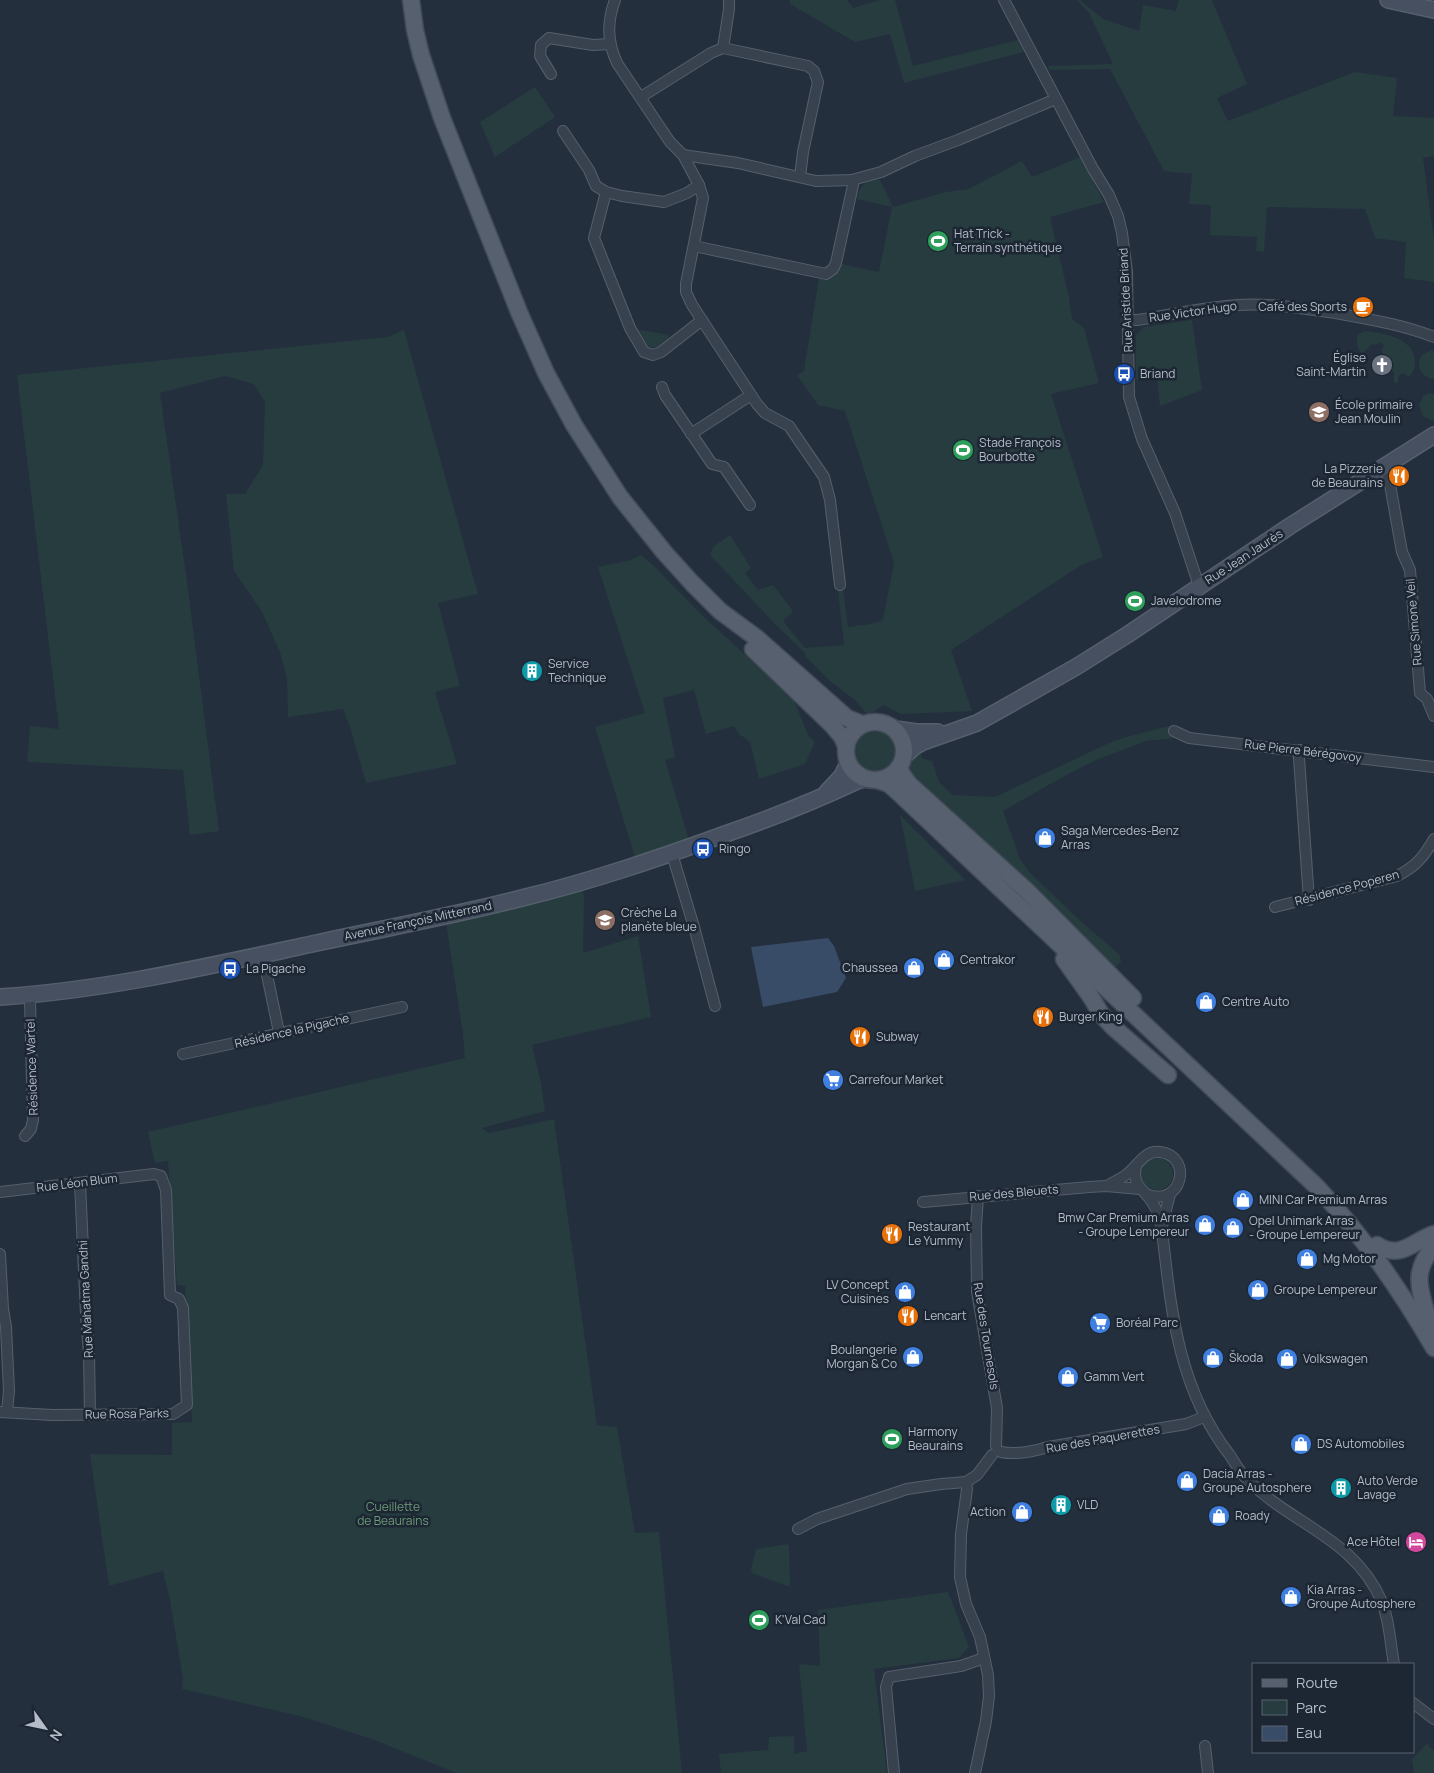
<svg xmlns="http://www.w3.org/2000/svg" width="1434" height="1773" viewBox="0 0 1434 1773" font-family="Manrope,sans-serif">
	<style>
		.green { fill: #263c3f }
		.water { fill: #394c67 }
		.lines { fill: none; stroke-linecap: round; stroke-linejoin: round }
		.street-casing { stroke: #565f6c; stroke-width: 12 }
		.secondary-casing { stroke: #565f6c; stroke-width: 18 }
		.primary-casing { stroke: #414a57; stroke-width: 19 }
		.street { stroke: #38414e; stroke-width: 10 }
		.secondary { stroke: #465061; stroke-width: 15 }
		.primary { stroke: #56606e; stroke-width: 16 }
		.labels { text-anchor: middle; stroke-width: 5; stroke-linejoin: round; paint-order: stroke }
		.poi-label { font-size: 12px; fill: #b4bcc9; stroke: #1d2633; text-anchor: start }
		.street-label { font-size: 12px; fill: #b4bcc9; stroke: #1d2633 }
		.park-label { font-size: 12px; fill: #6b9a76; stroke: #1d2633 }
	</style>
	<rect width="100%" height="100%" fill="#242f3e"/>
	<g class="green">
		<path d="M 790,0 L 847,0 L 853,8 L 880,0 L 895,0 L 913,66 L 1018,40 L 1024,52 L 904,83 L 890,34 L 855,42 L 790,4 Z"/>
		<path d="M 1077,0 L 1080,0 L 1103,19 L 1139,31 L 1143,5 L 1176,11 L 1179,0 L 1212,0 L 1247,84 L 1217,98 L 1228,121 L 1355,72 L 1397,78 L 1393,116 L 1434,118 L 1434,156 L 1423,158 L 1434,240 L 1434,282 L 1404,278 L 1406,242 L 1375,238 L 1365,209 L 1267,207 L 1264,252 L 1256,251 L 1257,237 L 1210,235 L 1211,205 L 1189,204 L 1192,174 L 1164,171 L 1110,69 L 1049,70 L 1048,66 L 1113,64 L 1089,13 Z"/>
		<path d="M 535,87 L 555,117 L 495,157 L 480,122 Z"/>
		<path d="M 1080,157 L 1104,202 L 1050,217 L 1069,297 L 1072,319 L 1084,328 L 1099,383 L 1051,394 L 1103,557 L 1083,564 L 951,650 L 972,711 L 901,714 L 884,705 L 868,715 L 855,700 L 830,681 L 806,657 L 805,653 L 775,624 L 710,555 L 713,547 L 730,535 L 751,568 L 745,573 L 758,590 L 773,585 L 793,611 L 783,621 L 805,648 L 844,645 L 838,589 L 843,589 L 848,627 L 871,624 L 883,620 L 894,563 L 845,411 L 818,405 L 797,375 L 804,371 L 819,278 L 836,263 L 879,272 L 892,207 L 857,199 C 858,187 868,178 880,180 L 893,207 L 946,192 L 969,189 L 1022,161 L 1032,177 Z"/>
		<path d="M 1192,320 L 1202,390 L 1160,406 L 1157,379 L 1136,380 L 1136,335 L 1144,327 Z"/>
		<path d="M 635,329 L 669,335 L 668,343 L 659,348 L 645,346 Z"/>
		<path d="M 404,330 L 478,594 L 438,603 L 460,686 L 435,692 L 457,764 L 366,783 L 351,730 L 343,709 L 288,717 L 287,679 L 280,652 L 261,610 L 234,571 L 226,494 L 245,494 L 263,465 L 265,402 L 254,384 L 225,376 L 160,393 L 187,582 L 219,831 L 190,835 L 183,770 L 27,762 L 30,726 L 59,729 L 17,375 L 388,337 Z"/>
		<path d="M 1365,331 C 1384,333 1416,338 1415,363 C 1414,370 1413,374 1408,377 L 1404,373 L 1398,376 L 1398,382 L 1395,384 L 1393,376 L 1395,375 L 1381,350 L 1384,346 L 1381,342 L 1375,345 L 1372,344 L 1362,354 C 1358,347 1354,342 1359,334 Z"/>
		<path d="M 1432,350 L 1434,352 L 1434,379 C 1421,377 1416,368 1421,356 Z"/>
		<path d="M 1429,393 L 1434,394 L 1434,420 L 1431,420 L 1423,416 L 1419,405 L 1423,396 Z"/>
		<path d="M 641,555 L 654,566 L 704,617 L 794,700 L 808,735 L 815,742 L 805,764 L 759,779 L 750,742 L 739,734 L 734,726 L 706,734 L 694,690 L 663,698 L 675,757 L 665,760 L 689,840 L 635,857 L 595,727 L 645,713 L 598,567 L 631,560 Z"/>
		<path d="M 1169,726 L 1174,731 L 1174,738 L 1146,741 L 1096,760 L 1068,774 L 1003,811 L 1020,859 L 1030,873 L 1085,925 L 1120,955 L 1121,962 L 1111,971 L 915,784 L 906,764 L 909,757 L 920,748 L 922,758 L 932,761 L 939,782 L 953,795 L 995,797 L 1109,743 L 1126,737 Z"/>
		<circle cx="874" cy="750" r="23"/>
		<path d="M 900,815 L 965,880 L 915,891 Z"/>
		<path d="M 582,882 L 584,900 L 583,953 L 638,936 L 651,1017 L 532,1045 L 541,1083 L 545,1111 L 482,1128 L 489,1133 L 554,1119 L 597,1425 L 617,1427 L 635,1533 L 659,1532 L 682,1773 L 456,1773 L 372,1739 L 300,1716 L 182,1689 L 183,1679 L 170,1600 L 163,1571 L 109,1586 L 90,1454 L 172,1455 L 172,1423 L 192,1422 L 185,1286 L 177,1285 L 168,1161 L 155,1163 L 148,1132 L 465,1058 L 463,1034 L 445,916 Z"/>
		<circle cx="1157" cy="1174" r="16"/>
		<path d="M 789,1544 L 790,1587 L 752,1573 L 751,1569 L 756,1549 Z"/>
		<path d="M 948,1592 L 969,1647 L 959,1658 L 874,1669 L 887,1773 L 721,1773 L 719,1754 L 768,1750 L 769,1737 L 794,1736 L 794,1754 L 807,1751 L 799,1664 L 820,1666 L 818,1610 Z"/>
		<path d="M 1427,1744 L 1434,1751 L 1434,1773 L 1414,1773 L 1412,1759 Z"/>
	</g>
	<path class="water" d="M 828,938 L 834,946 L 846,978 L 837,992 L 763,1007 L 751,947 Z"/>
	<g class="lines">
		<g class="street-casing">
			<g id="street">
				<path d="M 615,0 C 607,22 607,41 617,63 L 670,142 L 683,155 L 699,185 L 703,198 L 686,284 L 686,292 L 692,305 L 757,404 L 765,413 L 789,426 L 824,477 L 830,500 L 840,585"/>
				<path d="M 1004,0 L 1093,169 L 1109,195 L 1118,216 L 1122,233 L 1127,272 L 1129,397 L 1142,439 L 1175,513 L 1199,586"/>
				<path d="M 723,48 L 729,9 L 729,0"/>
				<path d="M 551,74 L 540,56 L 541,45 L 549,38 L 593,45 L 610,44"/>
				<path d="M 641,97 L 711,53 L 723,48 L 808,66 L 814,71 L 818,82 L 803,152 L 800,177"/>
				<path d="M 563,131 L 589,170 L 596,186 L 606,192 L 622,196 L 664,202 L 687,193 L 699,185"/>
				<path d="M 683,155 L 738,163 L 816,181 L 852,180 L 881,172 L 915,156 L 958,140 L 1056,99"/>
				<path d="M 606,192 L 594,238 L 630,328 L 644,352 L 653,355 L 661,352 L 702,320"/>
				<path d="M 694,246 L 826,274 L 833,269 L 836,263 L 853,185 L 852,180"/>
				<path d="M 1129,320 L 1137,320 C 1171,315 1204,307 1239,305 C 1274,303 1307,309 1341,314 C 1373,320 1404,325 1434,337"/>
				<path d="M 662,387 L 665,395 L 712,464 L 724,467 L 750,505"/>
				<path d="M 691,434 L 751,395"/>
				<path d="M 1384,466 L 1389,479 L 1402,552 L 1410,570 L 1420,693 L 1427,699 L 1434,716"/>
				<path d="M 1174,731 L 1189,738 L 1434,767"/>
				<path d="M 1300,750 L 1299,758 L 1309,900"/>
				<path d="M 672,854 L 694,927 L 715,1006"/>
				<path d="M 1275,907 L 1397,876 C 1415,867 1424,857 1434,839"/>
				<path d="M 263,956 L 279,1032"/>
				<path d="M 183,1054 L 402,1007"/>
				<path d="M 25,1136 L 31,1129 L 33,1120 L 30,1001 L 28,995"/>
				<path d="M 1136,1166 C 1132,1186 1142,1187 1152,1202 C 1157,1209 1161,1221 1162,1230 C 1171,1310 1178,1388 1229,1454 C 1234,1461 1238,1469 1244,1476 C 1288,1524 1354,1536 1382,1602 C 1390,1622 1390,1643 1394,1664"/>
				<path d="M 80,1183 L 86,1315 L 89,1354 L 90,1415"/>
				<path d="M 1107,1186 C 1113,1182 1121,1179 1127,1174 C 1138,1166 1144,1150 1160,1152 C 1194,1156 1182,1209 1146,1194"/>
				<path d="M 0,1192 L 154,1174 L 161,1176 L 166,1190 L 170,1295 L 179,1299 L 183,1308 L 187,1405 L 173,1414 L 52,1415 L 0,1412"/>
				<path d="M 978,1196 L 976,1226 L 977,1292 L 997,1408 L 996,1446"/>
				<path d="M 923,1202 L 1089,1187 L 1106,1186 L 1140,1189"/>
				<path d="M 1162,1226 L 1170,1194"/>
				<path d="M 0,1254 L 3,1309 L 6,1327 L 9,1391 L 7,1412"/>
				<path d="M 1001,1452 C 1017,1455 1032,1452 1048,1447 L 1186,1424 L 1204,1417"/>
				<path d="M 966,1482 L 967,1489 L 961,1534 L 960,1577 L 966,1604 L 980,1637 L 988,1675 L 989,1696 L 986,1721 L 975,1773"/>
				<path d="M 798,1529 L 817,1519 L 907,1489 L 941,1484 L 966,1482 L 977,1475 L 992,1455"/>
				<path d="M 1413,1703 L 1434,1719"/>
				<path d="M 1205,1746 L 1208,1773"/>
				<path d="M 894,1773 L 886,1687 L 889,1677 L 961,1666 L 984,1658"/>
			</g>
		</g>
		<g class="secondary-casing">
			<g id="secondary">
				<path d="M 1388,0 L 1434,10"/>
				<path d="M 895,729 L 916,732 L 938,732"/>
				<path d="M 903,757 L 914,747 L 923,742 L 977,723 L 1076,667 L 1127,635 L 1290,526 L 1434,435"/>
				<path d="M 827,792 L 842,776 L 848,763"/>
				<path d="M 0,997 C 110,990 218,964 326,941 C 391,927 457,915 522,898 C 593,881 662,857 731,832 C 774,817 817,800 859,780 L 866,779"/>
			</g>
		</g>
		<g class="primary-casing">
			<g id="primary">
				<path d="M 411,0 L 415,30 L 421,55 L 442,118 L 519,312 L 546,373 L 574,425 L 620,497 L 664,552 L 692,583 L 720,611 L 758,639 L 847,718 L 862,724"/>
				<path d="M 753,649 L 832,725 L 842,737 L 846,746"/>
				<circle cx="875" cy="751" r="29"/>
				<path d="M 899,767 L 902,774 L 909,784 L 1027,891 L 1133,998"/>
				<path d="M 877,780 L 889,784 L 900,794 L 1316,1186 C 1364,1237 1399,1288 1434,1348"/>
				<path d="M 1064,959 L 1091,997 L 1101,1014 L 1113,1027 L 1168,1075"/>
				<path d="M 1377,1245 C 1401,1260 1411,1242 1434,1234"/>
				<path d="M 1430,1326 C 1422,1293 1409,1275 1434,1246"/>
			</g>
		</g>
		<use href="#street" class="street"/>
		<use href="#secondary" class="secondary"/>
		<use href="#primary" class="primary"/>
	</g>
	<defs>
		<g id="stadium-disc" transform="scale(1.125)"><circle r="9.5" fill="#2e9e5b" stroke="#1d2633"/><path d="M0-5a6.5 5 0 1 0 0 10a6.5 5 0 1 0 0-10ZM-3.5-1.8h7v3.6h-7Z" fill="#fff"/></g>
		<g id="cafe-disc" transform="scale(1.125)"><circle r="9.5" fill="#e8710a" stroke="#1d2633"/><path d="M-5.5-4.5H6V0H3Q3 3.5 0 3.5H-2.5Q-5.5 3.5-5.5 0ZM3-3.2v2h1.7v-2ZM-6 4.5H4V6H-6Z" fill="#fff"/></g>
		<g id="church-disc" transform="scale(1.125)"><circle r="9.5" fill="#6b7280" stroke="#1d2633"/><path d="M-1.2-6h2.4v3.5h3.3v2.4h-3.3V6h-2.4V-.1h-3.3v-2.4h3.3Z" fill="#fff"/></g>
		<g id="bus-disc" transform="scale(1.125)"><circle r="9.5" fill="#1a4fb4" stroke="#1d2633"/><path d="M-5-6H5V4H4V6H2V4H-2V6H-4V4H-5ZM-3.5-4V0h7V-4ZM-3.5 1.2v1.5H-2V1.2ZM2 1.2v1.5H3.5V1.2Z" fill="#fff"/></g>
		<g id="school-disc" transform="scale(1.125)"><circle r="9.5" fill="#8d6e63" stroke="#1d2633"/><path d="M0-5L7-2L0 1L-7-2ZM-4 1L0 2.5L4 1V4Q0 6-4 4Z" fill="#fff"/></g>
		<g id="restaurant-disc" transform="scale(1.125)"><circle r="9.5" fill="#e8710a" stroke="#1d2633"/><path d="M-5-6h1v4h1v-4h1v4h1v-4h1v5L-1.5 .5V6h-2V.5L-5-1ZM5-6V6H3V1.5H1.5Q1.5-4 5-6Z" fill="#fff"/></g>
		<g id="building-disc" transform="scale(1.125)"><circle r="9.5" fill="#0f9aa8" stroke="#1d2633"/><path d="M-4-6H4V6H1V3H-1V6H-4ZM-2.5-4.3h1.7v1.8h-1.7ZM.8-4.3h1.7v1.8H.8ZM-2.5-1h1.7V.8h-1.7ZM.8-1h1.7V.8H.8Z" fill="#fff"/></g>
		<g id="shop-disc" transform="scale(1.125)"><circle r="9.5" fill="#3f7fe0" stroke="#1d2633"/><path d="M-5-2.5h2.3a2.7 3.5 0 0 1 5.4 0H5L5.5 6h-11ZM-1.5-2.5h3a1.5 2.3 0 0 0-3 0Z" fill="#fff"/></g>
		<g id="supermarket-disc" transform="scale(1.125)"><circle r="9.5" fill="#3f7fe0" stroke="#1d2633"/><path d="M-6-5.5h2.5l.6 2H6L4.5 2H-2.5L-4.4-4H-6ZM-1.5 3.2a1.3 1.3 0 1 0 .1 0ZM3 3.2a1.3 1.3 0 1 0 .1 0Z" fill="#fff"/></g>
		<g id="hotel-disc" transform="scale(1.125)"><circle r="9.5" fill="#d1479c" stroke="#1d2633"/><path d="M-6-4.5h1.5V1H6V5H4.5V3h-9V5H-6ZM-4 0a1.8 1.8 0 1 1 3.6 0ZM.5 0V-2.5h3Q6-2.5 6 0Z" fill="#fff"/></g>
	</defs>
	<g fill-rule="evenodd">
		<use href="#stadium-disc" x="938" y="241"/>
		<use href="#cafe-disc" x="1363" y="307"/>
		<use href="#church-disc" x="1382" y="365"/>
		<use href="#bus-disc" x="1124" y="374"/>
		<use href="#school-disc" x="1319" y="412"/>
		<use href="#stadium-disc" x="963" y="450"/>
		<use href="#restaurant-disc" x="1399" y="476"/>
		<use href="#stadium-disc" x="1135" y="601"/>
		<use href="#building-disc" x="532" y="671"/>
		<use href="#shop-disc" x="1045" y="838"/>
		<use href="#bus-disc" x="703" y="849"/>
		<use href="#school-disc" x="605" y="920"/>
		<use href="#shop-disc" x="944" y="960"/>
		<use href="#shop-disc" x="914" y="968"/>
		<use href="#bus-disc" x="230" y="969"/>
		<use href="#shop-disc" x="1206" y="1002"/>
		<use href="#restaurant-disc" x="1043" y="1017"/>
		<use href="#restaurant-disc" x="860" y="1037"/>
		<use href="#supermarket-disc" x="833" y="1080"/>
		<use href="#shop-disc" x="1243" y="1200"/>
		<use href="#shop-disc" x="1205" y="1225"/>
		<use href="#shop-disc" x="1233" y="1228"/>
		<use href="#restaurant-disc" x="892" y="1234"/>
		<use href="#shop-disc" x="1307" y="1259"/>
		<use href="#shop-disc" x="1258" y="1290"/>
		<use href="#shop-disc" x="905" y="1292"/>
		<use href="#restaurant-disc" x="908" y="1316"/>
		<use href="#supermarket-disc" x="1100" y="1323"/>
		<use href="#shop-disc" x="913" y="1357"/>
		<use href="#shop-disc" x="1213" y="1358"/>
		<use href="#shop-disc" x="1287" y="1359"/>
		<use href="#shop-disc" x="1068" y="1377"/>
		<use href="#stadium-disc" x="892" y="1439"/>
		<use href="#shop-disc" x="1301" y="1444"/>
		<use href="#shop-disc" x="1187" y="1481"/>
		<use href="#building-disc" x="1341" y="1488"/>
		<use href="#building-disc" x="1061" y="1505"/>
		<use href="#shop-disc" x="1022" y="1512"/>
		<use href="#shop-disc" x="1219" y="1516"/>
		<use href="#hotel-disc" x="1416" y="1542"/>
		<use href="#shop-disc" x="1291" y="1597"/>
		<use href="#stadium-disc" x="759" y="1620"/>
	</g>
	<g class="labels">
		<g class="poi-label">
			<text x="954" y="238">Hat Trick -<tspan x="954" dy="14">Terrain synthétique</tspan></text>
			<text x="1347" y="311" text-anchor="end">Café des Sports</text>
			<text x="1366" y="362" text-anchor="end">Église<tspan x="1366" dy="14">Saint-Martin</tspan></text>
			<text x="1140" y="378">Briand</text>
			<text x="1335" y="409">École primaire<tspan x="1335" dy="14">Jean Moulin</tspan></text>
			<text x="979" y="447">Stade François<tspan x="979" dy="14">Bourbotte</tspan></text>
			<text x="1383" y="473" text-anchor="end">La Pizzerie<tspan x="1383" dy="14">de Beaurains</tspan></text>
			<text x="1151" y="605">Javelodrome</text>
			<text x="548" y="668">Service<tspan x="548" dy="14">Technique</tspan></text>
			<text x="1061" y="835">Saga Mercedes-Benz<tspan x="1061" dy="14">Arras</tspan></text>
			<text x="719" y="853">Ringo</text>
			<text x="621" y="917">Crèche La<tspan x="621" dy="14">planète bleue</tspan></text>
			<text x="960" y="964">Centrakor</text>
			<text x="898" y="972" text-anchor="end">Chaussea</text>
			<text x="246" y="973">La Pigache</text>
			<text x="1222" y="1006">Centre Auto</text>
			<text x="1059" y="1021">Burger King</text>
			<text x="876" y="1041">Subway</text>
			<text x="849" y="1084">Carrefour Market</text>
			<text x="1259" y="1204">MINI Car Premium Arras</text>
			<text x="1189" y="1222" text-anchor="end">Bmw Car Premium Arras<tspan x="1189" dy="14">- Groupe Lempereur</tspan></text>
			<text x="1249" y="1225">Opel Unimark Arras<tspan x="1249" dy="14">- Groupe Lempereur</tspan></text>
			<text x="908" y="1231">Restaurant<tspan x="908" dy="14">Le Yummy</tspan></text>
			<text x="1323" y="1263">Mg Motor</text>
			<text x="889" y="1289" text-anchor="end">LV Concept<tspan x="889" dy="14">Cuisines</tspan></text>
			<text x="1274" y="1294">Groupe Lempereur</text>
			<text x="924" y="1320">Lencart</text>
			<text x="1116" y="1327">Boréal Parc</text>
			<text x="897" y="1354" text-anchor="end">Boulangerie<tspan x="897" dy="14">Morgan &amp; Co</tspan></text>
			<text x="1229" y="1362">Škoda</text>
			<text x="1303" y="1363">Volkswagen</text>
			<text x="1084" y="1381">Gamm Vert</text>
			<text x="908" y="1436">Harmony<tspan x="908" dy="14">Beaurains</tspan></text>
			<text x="1317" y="1448">DS Automobiles</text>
			<text x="1203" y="1478">Dacia Arras -<tspan x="1203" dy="14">Groupe Autosphere</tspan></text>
			<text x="1357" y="1485">Auto Verde<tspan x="1357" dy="14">Lavage</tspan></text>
			<text x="1077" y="1509">VLD</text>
			<text x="1006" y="1516" text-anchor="end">Action</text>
			<text x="1235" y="1520">Roady</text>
			<text x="1400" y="1546" text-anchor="end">Ace Hôtel</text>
			<text x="1307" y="1594">Kia Arras -<tspan x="1307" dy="14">Groupe Autosphere</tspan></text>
			<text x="775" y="1624">K'Val Cad</text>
		</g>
		<g class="street-label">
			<text transform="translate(1126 300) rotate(-93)" y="4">Rue Aristide Briand</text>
			<text transform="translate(1193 312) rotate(-8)" y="4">Rue Victor Hugo</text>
			<text transform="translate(1244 557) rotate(-33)" y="4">Rue Jean Jaurès</text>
			<text transform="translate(1414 622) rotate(-95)" y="4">Rue Simone Veil</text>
			<text transform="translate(1303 751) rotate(7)" y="4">Rue Pierre Bérégovoy</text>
			<text transform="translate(1347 888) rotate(-15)" y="4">Résidence Poperen</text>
			<text transform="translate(418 921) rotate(-12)" y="4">Avenue François Mitterrand</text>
			<text transform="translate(292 1031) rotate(-13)" y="4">Résidence la Pigache</text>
			<text transform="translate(32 1067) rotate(-92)" y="4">Résidence Wartel</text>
			<text transform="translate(77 1183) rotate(-7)" y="4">Rue Léon Blum</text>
			<text transform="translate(1014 1193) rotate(-5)" y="4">Rue des Bleuets</text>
			<text transform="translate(86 1299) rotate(-93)" y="4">Rue Mahatma Gandhi</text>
			<text transform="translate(986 1336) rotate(81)" y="4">Rue des Tournesols</text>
			<text transform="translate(127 1414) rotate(-1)" y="4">Rue Rosa Parks</text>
			<text transform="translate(1103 1439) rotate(-10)" y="4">Rue des Paquerettes</text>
		</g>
		<g class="park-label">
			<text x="393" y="1511">Cueillette<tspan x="393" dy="14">de Beaurains</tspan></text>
		</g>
	</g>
	<rect x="1252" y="1663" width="162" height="90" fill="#1d2633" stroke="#59626f"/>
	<rect x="1262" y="1679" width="25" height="8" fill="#56606e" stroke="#59626f"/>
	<text x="1296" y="1688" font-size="15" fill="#b4bcc9">Route</text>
	<rect x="1262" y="1700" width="25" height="15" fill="#263c3f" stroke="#59626f"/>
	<text x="1296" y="1713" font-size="15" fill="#b4bcc9">Parc</text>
	<rect x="1262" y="1726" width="25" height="15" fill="#394c67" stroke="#59626f"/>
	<text x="1296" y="1738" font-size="15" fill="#b4bcc9">Eau</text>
	<g transform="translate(45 1728) rotate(123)" stroke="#1d2633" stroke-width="4" paint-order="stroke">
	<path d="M0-4L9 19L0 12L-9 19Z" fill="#b4bcc9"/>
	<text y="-8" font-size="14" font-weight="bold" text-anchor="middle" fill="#b4bcc9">N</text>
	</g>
</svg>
